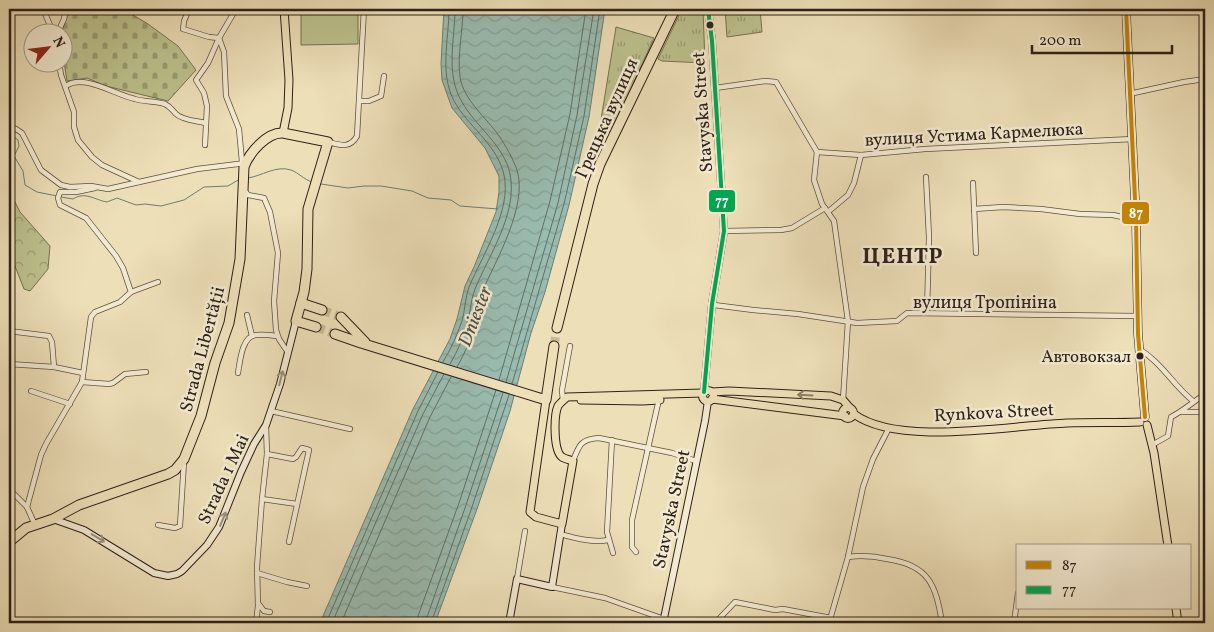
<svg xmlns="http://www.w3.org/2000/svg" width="1214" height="632" viewBox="0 0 1214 632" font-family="Vollkorn,serif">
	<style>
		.grass { fill: url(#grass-tufts); stroke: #757152 }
		.forest { fill: url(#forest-crowns); stroke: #757152 }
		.cemetery { fill: url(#cemetery-stones); stroke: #757152 }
		.pitch { fill: #bcc18d; stroke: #757152 }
		.water { fill: url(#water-waves); stroke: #6e7e73 }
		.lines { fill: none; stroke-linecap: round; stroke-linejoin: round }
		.shore { stroke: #646e64; stroke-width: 1 }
		.stream { stroke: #6e7e73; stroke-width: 1 }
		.highway-tunnel { stroke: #c7b998; stroke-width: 9; stroke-dasharray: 9 4.5; stroke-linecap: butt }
		.street-casing { stroke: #5e5040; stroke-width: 6 }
		.secondary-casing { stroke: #2e2118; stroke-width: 8 }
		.primary-casing { stroke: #2e2118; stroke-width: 9 }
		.highway-casing { stroke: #2e2118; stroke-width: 11 }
		.street { stroke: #f3ead1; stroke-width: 4.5 }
		.secondary { stroke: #f3ead1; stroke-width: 6 }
		.primary { stroke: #eddfb8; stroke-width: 7 }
		.highway { stroke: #eddfb8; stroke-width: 9 }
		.bus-1-casing { stroke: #f3ead1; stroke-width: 8 }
		.bus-2-casing { stroke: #f3ead1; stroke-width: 8 }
		.bus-1 { stroke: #c58506; stroke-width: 4 }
		.bus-2 { stroke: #00a651; stroke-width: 4 }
		.oneway { stroke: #9a907e }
		.oneway2 { stroke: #8e8068 }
		.bus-dot { fill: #2e2118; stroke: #f3ead1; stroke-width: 2 }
		.labels { text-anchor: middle; stroke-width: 5; stroke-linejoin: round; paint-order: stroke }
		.bus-label { font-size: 17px; fill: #2e2118; stroke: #f3ead1; text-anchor: end }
		.street-label { font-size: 18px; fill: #2e2118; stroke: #f3ead1 }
		.water-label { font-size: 19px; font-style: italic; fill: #4e5046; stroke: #f3ead1 }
		.district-label { font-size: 22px; font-weight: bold; letter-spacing: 1px; fill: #2e2118; stroke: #f3ead1 }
		.line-badge { stroke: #f3ead1; stroke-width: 2 }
		.badge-label { font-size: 14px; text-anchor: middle; font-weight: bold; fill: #fff }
	</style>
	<defs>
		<pattern id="grass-tufts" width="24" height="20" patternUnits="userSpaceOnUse" patternTransform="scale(1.25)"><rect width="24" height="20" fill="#bcc18d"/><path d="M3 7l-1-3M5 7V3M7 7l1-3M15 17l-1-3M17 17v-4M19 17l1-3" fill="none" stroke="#999c72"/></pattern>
		<pattern id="forest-crowns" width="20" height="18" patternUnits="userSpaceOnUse" patternTransform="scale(1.25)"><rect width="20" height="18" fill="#bcc18d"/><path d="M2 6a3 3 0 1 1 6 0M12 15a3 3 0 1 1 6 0" fill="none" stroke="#999c72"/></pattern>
		<pattern id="cemetery-stones" width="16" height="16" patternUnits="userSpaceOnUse" patternTransform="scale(1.25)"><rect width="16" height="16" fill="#bcc18d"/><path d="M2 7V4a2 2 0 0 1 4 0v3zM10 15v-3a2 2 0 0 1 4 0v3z" fill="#999c72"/></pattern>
		<pattern id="water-waves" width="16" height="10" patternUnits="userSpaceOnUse" patternTransform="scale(1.25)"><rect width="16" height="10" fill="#99bcb0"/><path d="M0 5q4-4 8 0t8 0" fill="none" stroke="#84a197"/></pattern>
	</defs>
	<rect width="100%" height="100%" fill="#eddfb8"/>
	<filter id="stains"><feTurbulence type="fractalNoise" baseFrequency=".004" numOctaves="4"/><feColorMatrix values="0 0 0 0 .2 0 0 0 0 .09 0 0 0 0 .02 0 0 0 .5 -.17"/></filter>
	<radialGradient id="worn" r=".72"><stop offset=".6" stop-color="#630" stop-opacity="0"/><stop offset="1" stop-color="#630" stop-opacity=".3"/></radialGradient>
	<g class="grass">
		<path d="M 682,9 L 703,9 L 705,63 L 662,61 L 658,59 Z"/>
		<path d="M 725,9 L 760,9 L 762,32 L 727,37 Z"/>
		<path d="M 616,27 L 654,38 L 611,132 L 599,132 Z"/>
	</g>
	<path class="forest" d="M 9,190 L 20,212 L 50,246 L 48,269 L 30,291 L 24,289 L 13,261 L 9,268 Z"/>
	<path class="cemetery" d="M 68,9 L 123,9 L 148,24 L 178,46 L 196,70 L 168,101 L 106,86 L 87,78 L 67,81 L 63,55 L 62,32 Z"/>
	<path class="pitch" d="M 301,9 L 358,9 L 358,44 L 301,45 Z"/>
	<path class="water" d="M 444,9 L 605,9 L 589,117 L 569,205 L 545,292 L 531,333 L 510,411 L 477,509 L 435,623 L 320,623 L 413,409 L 450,339 L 457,319 L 465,286 L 474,267 L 496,212 L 499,192 L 499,176 L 485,148 L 452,108 L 442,80 L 441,64 Z"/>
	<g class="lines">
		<g class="shore">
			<path d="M 443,362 C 451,349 457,335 462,321 C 465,310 465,298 469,287 C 482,256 512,210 504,175 C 498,147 472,129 457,106 C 438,77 449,41 449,9"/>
			<path d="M 450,364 C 458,350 465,335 468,319 C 471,309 471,299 475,289 C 489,255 518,213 510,174 C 504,145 476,127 462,102 C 445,74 455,39 455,9"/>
			<path d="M 457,367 C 465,353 472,337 476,321 C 478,312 479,301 482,292 C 496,260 528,206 517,170 C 513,159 506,146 499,136 C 486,117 464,101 460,77 C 457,55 463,31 463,9"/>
			<path d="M 499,380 L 550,201 L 570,114 L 586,9"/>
			<path d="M 506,382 L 558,203 L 577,115 L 594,9"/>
			<path d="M 512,384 L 564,204 L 584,116 L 600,9"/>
			<path d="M 326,623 L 418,411 L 438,372"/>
			<path d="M 332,623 L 423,414 L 444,374"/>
			<path d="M 341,623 L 430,417 L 451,377"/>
			<path d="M 417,623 L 418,616 L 459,503 L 496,390"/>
			<path d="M 425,623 L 466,505 L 503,393"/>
			<path d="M 431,623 L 472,507 L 509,395"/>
		</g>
		<g class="stream">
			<path d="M 9,137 L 14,137 L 18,140 L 19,146 L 14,156 L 23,171 L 25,185 L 37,192 L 57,196"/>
			<path d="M 248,178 C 262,176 276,165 291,170 C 299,173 303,179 312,182"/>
			<path d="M 321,184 L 348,188 L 364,186 L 381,186 L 412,191 L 428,198 L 451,200 L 460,206 L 498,209"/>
			<path d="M 61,197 L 73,199 C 85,191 95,200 107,202 L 117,198 L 136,205 L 145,204 L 161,206 L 184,200 L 204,187 L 228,186 L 240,179"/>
		</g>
		<g class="highway-tunnel">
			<path d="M 322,310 L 341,317"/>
			<path d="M 316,327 L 335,334"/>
			<path d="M 554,346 L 557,328"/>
		</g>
		<g class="street-casing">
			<g id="street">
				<path d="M 43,9 L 53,32"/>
				<path d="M 189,9 L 184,21 L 183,29 L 209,37 L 219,38"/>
				<path d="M 236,9 L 219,38 L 224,52 L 226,96 L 239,129 L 242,162"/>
				<path d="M 58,32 L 64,19 L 66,9"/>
				<path d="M 59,62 L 61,75 L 74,112 L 74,127 L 78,140 L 92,157 L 102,165 L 139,182"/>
				<path d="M 66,86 C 84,73 115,95 135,99 C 145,102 156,101 165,104 C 171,107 172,110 176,114 C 182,120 197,121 205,123"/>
				<path d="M 715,88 L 765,81 L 776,82 L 817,152 L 814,180 L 822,204 L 834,221 L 848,321 L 843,400"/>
				<path d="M 1129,94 L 1184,82 L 1205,79"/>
				<path d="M 360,101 L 369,101 L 381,96 L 384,76"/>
				<path d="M 9,127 L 16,129 L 22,133 L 41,170 L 61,185 L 70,187 L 91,186 L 108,189 L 197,169 L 246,163"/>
				<path d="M 328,142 C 340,145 350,149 357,136 L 364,9"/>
				<path d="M 205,145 L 207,106 L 204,93 L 196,80 L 208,63 L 219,38"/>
				<path d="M 817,152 L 861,155 L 925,149 L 1133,139"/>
				<path d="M 926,177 L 929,237 L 927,313"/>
				<path d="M 973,183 L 976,253"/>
				<path d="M 244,190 L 248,195 L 264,198 L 270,212 L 278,253 L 274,301 L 276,330 L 279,339 L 287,351"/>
				<path d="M 974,209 L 1003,207 L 1041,209 L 1080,214 L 1113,215 L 1136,220"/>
				<path d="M 829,211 L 848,195 L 854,183 L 861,155"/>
				<path d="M 724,231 L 781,230 L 792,228 L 825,208"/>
				<path d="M 131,292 L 158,282"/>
				<path d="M 714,305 L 753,310 L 798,314 L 857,323 L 897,321 L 907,313 L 1138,316"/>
				<path d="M 247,315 L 252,336"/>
				<path d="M 9,331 L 49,336 L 52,342 L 54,367"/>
				<path d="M 1139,349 C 1161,362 1173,385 1193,401"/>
				<path d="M 9,364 L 54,367 L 83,373"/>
				<path d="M 238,373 C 240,361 242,336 256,335 C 263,334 270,335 277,336"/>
				<path d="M 82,382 L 109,384 L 113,383 L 125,374 L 146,372"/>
				<path d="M 31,391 L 70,404"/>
				<path d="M 563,401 L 562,390 L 570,346"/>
				<path d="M 271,411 L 350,429"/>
				<path d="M 1181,412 L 1205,412"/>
				<path d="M 612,440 L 607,532 L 613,553"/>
				<path d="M 1152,445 L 1168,436 L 1171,417 C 1183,411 1193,402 1205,394"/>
				<path d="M 267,454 L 293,459 L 296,457 L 302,448 L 309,450 L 289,542"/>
				<path d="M 573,461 C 579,445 581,439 599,438 L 672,453 L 696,461"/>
				<path d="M 9,489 L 27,507"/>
				<path d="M 262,499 L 297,504"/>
				<path d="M 35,525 L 27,507 L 41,455 L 46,444 L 82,382 L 91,317 L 95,312 L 120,302 L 131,292 L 123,268 L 116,256 L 86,218 L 60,205 L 58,198 L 60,192 L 76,192 L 95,188"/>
				<path d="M 158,525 L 175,528 L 180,526 L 184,461"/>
				<path d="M 560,534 C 575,538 593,543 608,540"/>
				<path d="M 636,552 L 632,547 L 632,520 L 659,399"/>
				<path d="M 848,557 C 862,555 874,556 887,559 C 929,565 936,585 942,623"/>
				<path d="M 257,573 L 287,582 L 307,586"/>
				<path d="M 517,579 L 525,531"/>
				<path d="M 552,587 L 605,598 L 664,619"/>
				<path d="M 258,603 L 264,611 L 270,612"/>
				<path d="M 256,623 L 258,606 L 257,567 L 262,499 L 267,454 L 266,426"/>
				<path d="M 715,623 L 735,602 L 775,610 L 783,609 L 831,618"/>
				<path d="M 829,623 L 848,557 L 863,487 L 873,459 L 889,428"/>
				<path d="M 1014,623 L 1018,593"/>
			</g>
		</g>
		<g class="secondary-casing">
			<g id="secondary">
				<path d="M 704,392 L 712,304 L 724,231 L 712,41 L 708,9"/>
				<path d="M 53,519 L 84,530 L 154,573 L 168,576 L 177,574 L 182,571 L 207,545 L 219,527 L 241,472 L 254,444 L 266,425 L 280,384 L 296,321"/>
				<path d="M 509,623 L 517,579 L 552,587 L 562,524"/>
				<path d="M 663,623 L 705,421 L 708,401"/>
			</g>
		</g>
		<g class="primary-casing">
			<g id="primary">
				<path d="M 1126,9 L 1136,220 L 1138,334 L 1145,417"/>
				<path d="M 283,133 L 288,108 L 289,80 L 284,9"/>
				<circle cx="708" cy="396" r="5.5"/>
				<path d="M 712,392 L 729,391 L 831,396 L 843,400 L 850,408"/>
				<path d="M 712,399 L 845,416"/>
				<path d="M 546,400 L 530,512 L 536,517 L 562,524 L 573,461 C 570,460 565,459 562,457 C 553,450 554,415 558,406 C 560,403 564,400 567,397 L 703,393"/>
				<path d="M 581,400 L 642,401 L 660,400"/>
				<circle cx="848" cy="413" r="5.5"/>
				<path d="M 854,414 C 898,447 1013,425 1067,423 C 1091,422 1116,423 1140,422"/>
				<path d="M 1147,425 L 1154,453 L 1168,546"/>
				<path d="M 1176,608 L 1178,623"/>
			</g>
		</g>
		<g class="highway-casing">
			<g id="highway">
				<path d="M 301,303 L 322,310"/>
				<path d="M 341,317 L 365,342"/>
				<path d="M 557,328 L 593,184 L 600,164 L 675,9"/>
				<path d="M 335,334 L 361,343 L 546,400 L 554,346"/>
				<path d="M 9,542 L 26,528 L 53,519 L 79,505 L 168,474 L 175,470 L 184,459 L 201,416 L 215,363 L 229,323 L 240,259 L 244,167 C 249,153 267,132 283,133 L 328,142 L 308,209 L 307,269 L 304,292 L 296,321 L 316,327"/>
			</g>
		</g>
		<use href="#street" class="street"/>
		<use href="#secondary" class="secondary"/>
		<use href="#primary" class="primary"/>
		<use href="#highway" class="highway"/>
		<g class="bus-1-casing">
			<path id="bus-1" d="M 1126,9 L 1136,220 L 1138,334 L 1145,417"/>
		</g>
		<g class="bus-2-casing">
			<path id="bus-2" d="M 704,392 L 712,304 L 724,231 L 712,41 L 708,9"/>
		</g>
		<use href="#bus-1" class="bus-1"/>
		<use href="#bus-2" class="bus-2"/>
	</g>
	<defs><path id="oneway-shaft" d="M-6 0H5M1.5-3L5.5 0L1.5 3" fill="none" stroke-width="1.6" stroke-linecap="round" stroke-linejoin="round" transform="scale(1.25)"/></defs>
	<g class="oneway">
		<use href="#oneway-shaft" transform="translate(281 378) rotate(-76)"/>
		<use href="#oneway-shaft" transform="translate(223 519) rotate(-67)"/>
		<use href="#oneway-shaft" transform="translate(98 538) rotate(31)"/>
	</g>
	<use class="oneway2" href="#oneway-shaft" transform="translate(805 395) rotate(-177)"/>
	<g class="bus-dot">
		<circle cx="710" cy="25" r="4.5"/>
		<circle cx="1140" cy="356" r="4.5"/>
	</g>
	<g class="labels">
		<g class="bus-label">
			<text x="1131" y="362">Автовокзал</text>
		</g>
		<g class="street-label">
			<text transform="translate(702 112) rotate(-94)" y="6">Stavyska Street</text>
			<text transform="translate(606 118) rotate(-66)" y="6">Грецька вулиця</text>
			<text transform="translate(974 134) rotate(-3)" y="6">вулиця Устима Кармелюка</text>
			<text x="985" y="308">вулиця Тропініна</text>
			<text transform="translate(202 349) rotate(-75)" y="6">Strada Libertății</text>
			<text transform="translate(994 412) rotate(-3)" y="6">Rynkova Street</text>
			<text transform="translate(223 479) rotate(-65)" y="6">Strada 1 Mai</text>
			<text transform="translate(671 509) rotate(-78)" y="6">Stavyska Street</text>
		</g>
		<g class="water-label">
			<text transform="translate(474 316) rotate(-69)" y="7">Dniester</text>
		</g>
		<g class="district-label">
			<text x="903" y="263">ЦЕНТР</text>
		</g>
	</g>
	<g class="line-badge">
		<rect x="708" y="189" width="28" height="24" rx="5" fill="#00a651"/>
		<rect x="1121" y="201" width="29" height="24" rx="5" fill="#c58506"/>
	</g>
	<g class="badge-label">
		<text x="722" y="206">77</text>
		<text x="1136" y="218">87</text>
	</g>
	<rect width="1214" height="632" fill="none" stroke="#eddfb8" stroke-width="30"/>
	<rect x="10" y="10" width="1194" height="612" fill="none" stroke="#2e2118" stroke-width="2.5"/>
	<rect x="15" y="15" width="1184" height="602" fill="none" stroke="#2e2118"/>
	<rect x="1016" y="544" width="175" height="65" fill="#f3ead1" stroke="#a49a87"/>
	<rect x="1026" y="561" width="25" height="8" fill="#c58506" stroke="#a49a87"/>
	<text x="1062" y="570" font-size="15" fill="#2e2118">87</text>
	<rect x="1026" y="586" width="25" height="8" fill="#00a651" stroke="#a49a87"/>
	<text x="1062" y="594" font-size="15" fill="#2e2118">77</text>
	<g transform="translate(48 48) rotate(62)"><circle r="24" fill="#f3ead1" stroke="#a49a87"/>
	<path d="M0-4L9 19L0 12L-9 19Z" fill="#8f2418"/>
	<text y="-8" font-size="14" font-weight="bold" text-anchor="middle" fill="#2e2118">N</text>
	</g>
	<path d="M1032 45v8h140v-8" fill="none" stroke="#2e2118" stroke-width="2.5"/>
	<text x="1039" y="45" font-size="15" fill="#2e2118" stroke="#f3ead1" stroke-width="4" paint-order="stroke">200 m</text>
	<rect width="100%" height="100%" filter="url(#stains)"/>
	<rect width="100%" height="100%" fill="url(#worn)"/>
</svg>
